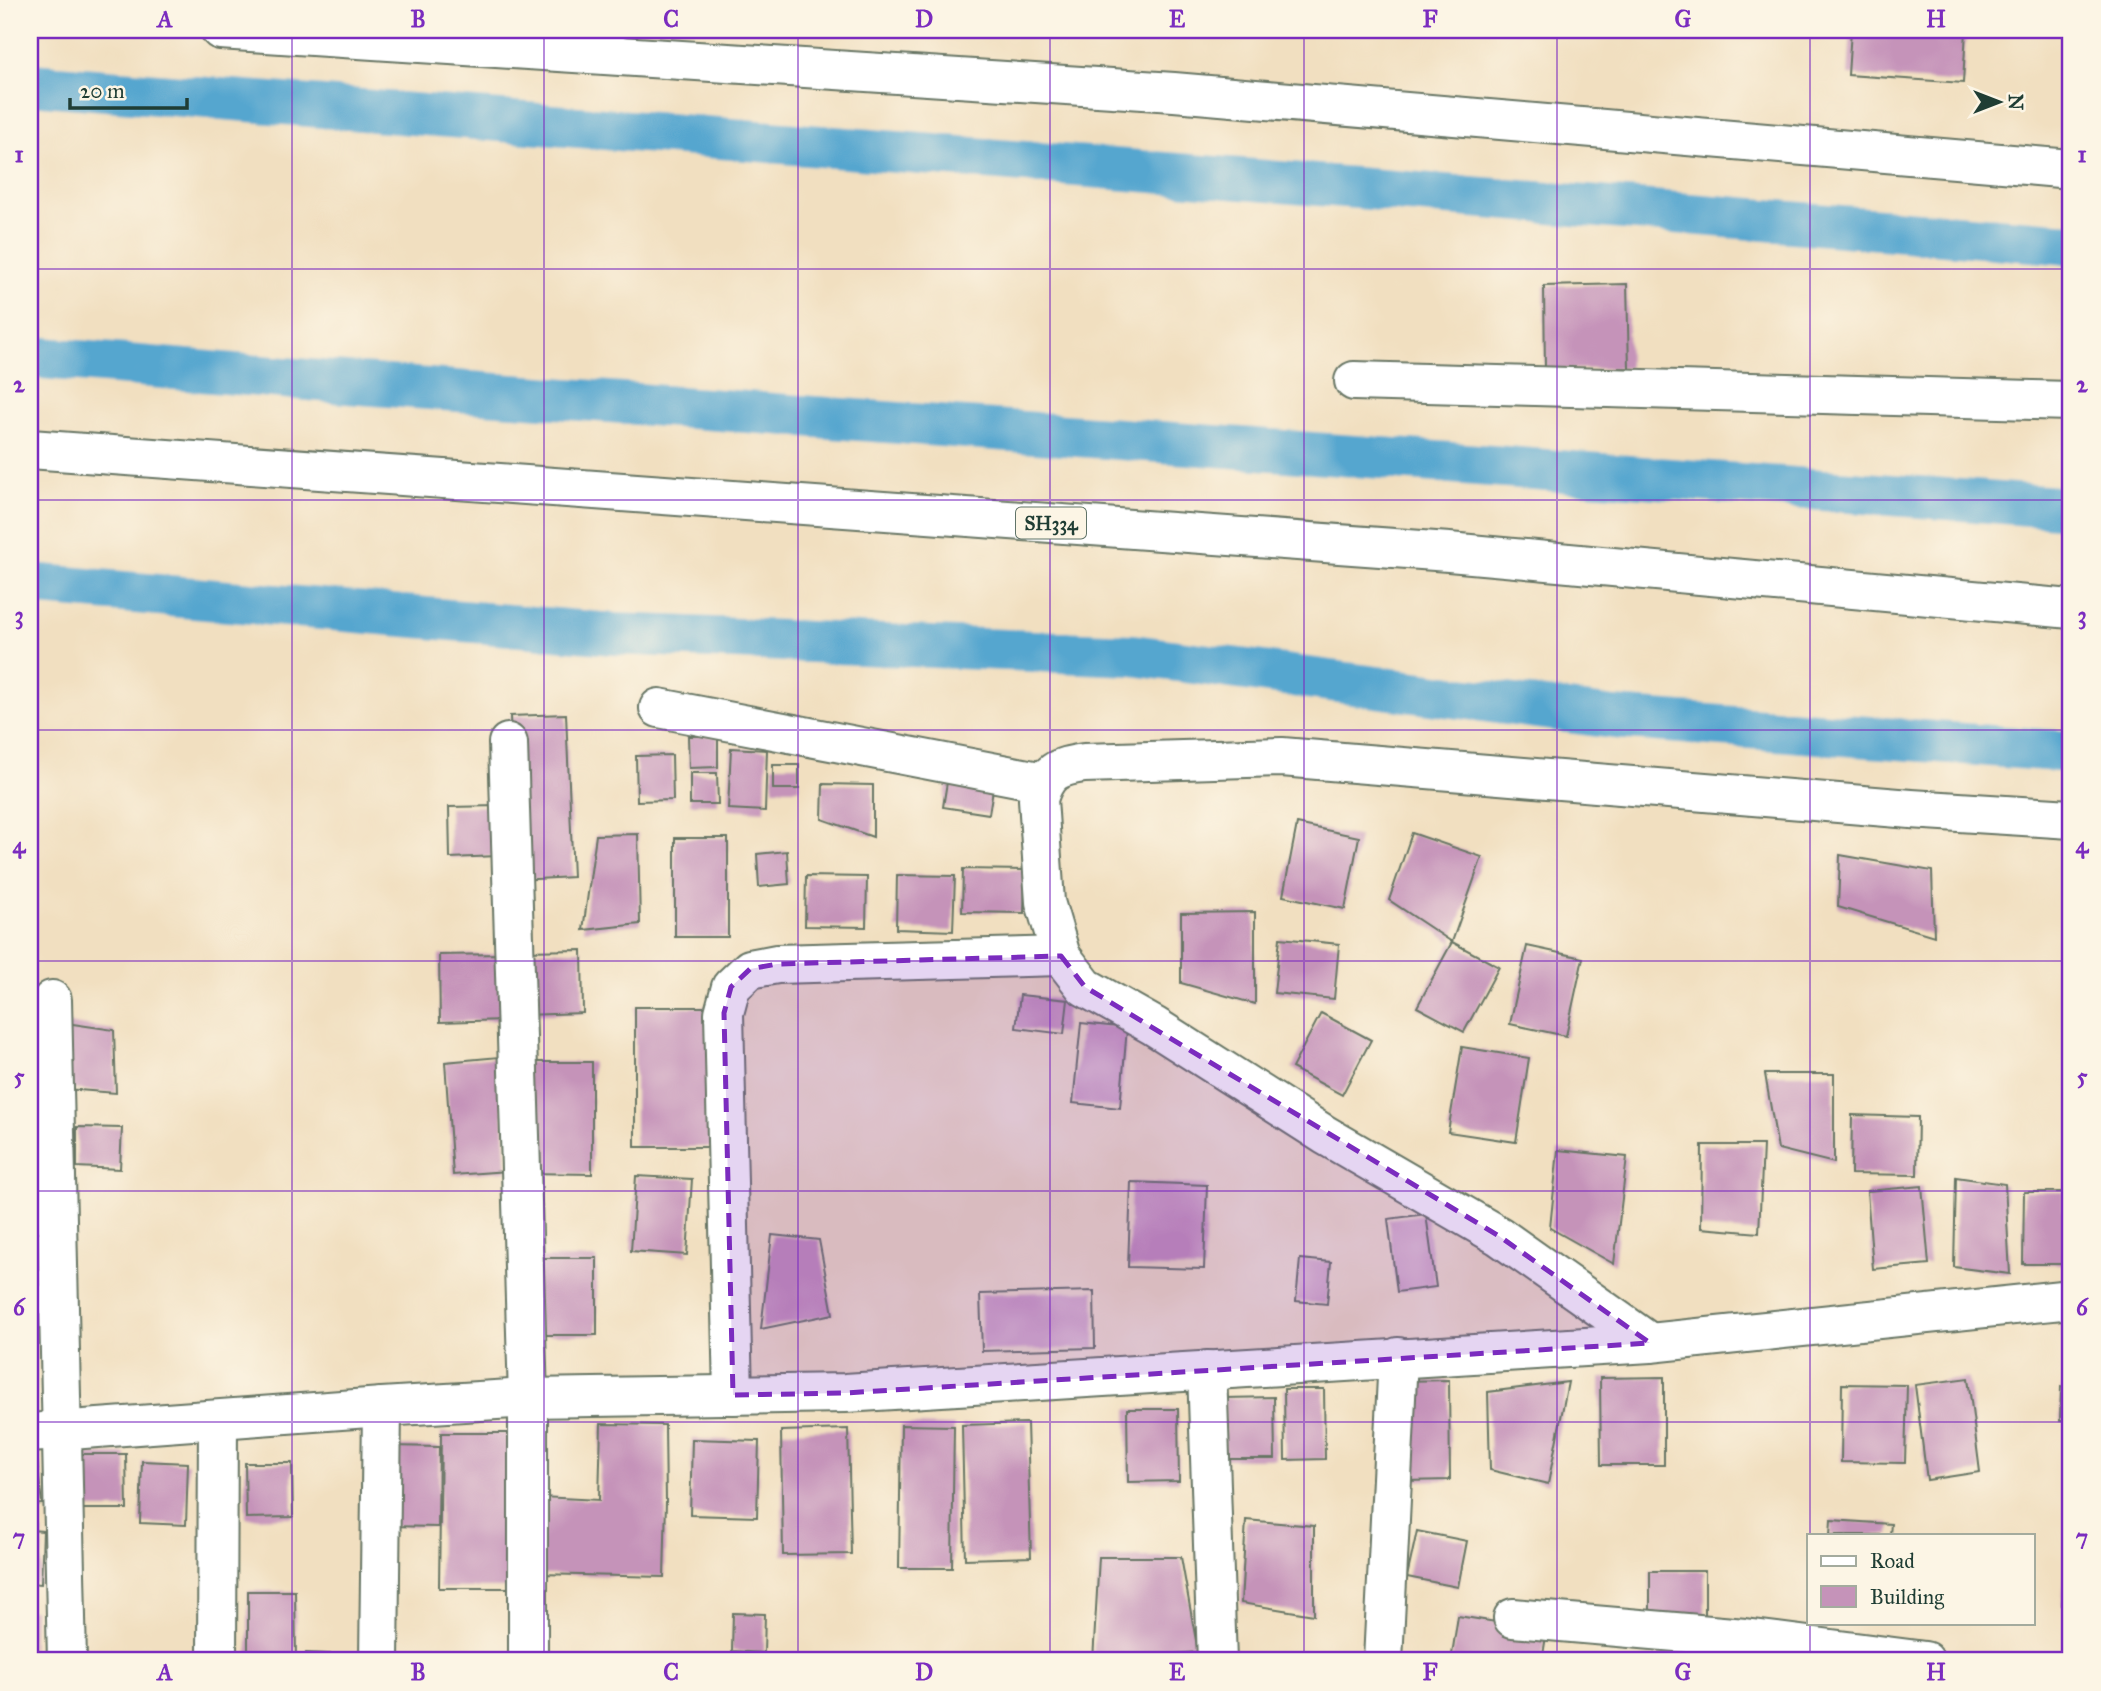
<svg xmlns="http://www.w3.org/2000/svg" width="2101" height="1691" viewBox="0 0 2101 1691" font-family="'IM FELL Great Primer',serif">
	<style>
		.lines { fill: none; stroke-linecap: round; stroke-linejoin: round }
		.canal { stroke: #54a6cf; stroke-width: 42 }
		.building { fill: #c593b9 }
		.minor-casing { stroke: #687665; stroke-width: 42 }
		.major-casing { stroke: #687665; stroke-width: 42 }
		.minor { stroke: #fff; stroke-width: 38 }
		.major { stroke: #fff; stroke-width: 38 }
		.marked { fill: #7b2cbf; fill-opacity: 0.2; stroke: #7b2cbf; stroke-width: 5; stroke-dasharray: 14 9; stroke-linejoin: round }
		.grid { fill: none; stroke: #7b2cbf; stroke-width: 2; stroke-opacity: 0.55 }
		.labels { text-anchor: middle; stroke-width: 7; stroke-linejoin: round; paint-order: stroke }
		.shield { fill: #fcf5e5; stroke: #617469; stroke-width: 2 }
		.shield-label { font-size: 19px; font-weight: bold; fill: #1f3d34 }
		.neatline { fill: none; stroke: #7b2cbf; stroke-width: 2.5 }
		.grid-label { font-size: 23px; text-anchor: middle; font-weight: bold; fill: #7b2cbf }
	</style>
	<rect width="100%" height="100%" fill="#fcf5e5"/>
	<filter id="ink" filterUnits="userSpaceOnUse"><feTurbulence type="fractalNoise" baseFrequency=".0143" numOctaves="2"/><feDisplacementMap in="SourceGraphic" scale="14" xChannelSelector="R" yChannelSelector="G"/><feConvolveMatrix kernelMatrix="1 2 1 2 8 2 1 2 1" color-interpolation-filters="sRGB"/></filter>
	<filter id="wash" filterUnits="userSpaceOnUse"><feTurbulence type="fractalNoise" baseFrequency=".00686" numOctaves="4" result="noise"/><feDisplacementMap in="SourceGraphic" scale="28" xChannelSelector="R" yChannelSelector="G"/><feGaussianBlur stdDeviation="1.57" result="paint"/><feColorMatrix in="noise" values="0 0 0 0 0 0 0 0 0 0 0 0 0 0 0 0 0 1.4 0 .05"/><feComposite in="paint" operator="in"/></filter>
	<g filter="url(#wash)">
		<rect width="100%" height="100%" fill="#f1dfc0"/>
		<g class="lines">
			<g class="canal">
				<path d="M 30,84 L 2071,244"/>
				<path d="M 30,357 L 333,382 L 2071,508"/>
				<path d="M 30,584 L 613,634 L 1132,655 L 1614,718 L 2071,752"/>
			</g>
		</g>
		<g id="blocks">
			<g class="building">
				<path d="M 1851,30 L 1966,30 L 1963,83 L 1848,75 Z"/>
				<path d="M 1627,284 L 1629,368 L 1545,370 L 1544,286 Z"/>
				<path d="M 566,714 L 573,877 L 517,880 L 510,716 Z"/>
				<path d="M 688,736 L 718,736 L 718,767 L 689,768 Z"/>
				<path d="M 731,748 L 767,750 L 765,811 L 728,809 Z"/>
				<path d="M 672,755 L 673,800 L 637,801 L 636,756 Z"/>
				<rect x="773" y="765" width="26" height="24"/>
				<path d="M 690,773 L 717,773 L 718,804 L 690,804 Z"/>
				<path d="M 947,782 L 993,789 L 989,814 L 943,807 Z"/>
				<path d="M 823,784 L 873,785 L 873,837 L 822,819 Z"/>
				<path d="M 497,806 L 498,856 L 450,858 L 449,807 Z"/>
				<path d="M 1297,824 L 1359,837 L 1345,909 L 1283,896 Z"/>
				<path d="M 1412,833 L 1482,857 L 1452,942 L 1499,967 L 1464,1032 L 1417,1007 L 1452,942 L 1389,900 Z"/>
				<path d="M 638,834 L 640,924 L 583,930 L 596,835 Z"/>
				<rect x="675" y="838" width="53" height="99"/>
				<path d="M 787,851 L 789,884 L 759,887 L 757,854 Z"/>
				<path d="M 1840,855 L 1932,871 L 1934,936 L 1838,907 Z"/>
				<path d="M 963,869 L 1025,870 L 1024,913 L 962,912 Z"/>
				<path d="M 897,875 L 955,876 L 953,931 L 896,929 Z"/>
				<path d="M 806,876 L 867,877 L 866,927 L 805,926 Z"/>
				<path d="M 1255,912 L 1255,1004 L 1181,983 L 1181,913 Z"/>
				<path d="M 1280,938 L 1339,944 L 1334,999 L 1274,993 Z"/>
				<path d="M 1527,946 L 1583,958 L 1566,1036 L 1510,1024 Z"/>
				<path d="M 582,950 L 583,1013 L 523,1015 L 522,951 Z"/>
				<path d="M 503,954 L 504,1020 L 440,1022 L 439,955 Z"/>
				<path d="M 1020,995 L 1068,1000 L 1064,1034 L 1016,1028 Z"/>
				<rect x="635" y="1007" width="78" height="140"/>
				<path d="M 1321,1013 L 1371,1040 L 1342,1095 L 1292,1068 Z"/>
				<path d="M 66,1023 L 114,1030 L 116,1093 L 66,1089 Z"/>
				<path d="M 1081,1023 L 1127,1028 L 1120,1108 L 1073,1103 Z"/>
				<path d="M 1462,1047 L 1529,1058 L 1516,1142 L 1448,1132 Z"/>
				<path d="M 499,1057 L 507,1171 L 453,1175 L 445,1062 Z"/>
				<path d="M 527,1062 L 592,1062 L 592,1174 L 526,1173 Z"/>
				<path d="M 1765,1074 L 1834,1074 L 1834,1163 L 1778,1149 Z"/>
				<path d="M 1852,1115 L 1918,1117 L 1917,1175 L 1851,1174 Z"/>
				<path d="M 77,1127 L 122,1128 L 120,1169 L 77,1167 Z"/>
				<path d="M 2070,1142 L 2071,1142 L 2071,1168 L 2066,1167 Z"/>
				<path d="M 1702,1145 L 1763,1145 L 1759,1233 L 1701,1228 Z"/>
				<path d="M 1558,1150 L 1627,1157 L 1614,1264 L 1550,1228 Z"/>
				<path d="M 636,1176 L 692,1179 L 687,1255 L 631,1251 Z"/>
				<path d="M 1956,1177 L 2005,1184 L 2010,1274 L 1954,1267 Z"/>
				<path d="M 1131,1182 L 1207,1185 L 1204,1269 L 1128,1267 Z"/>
				<path d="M 1922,1186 L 1929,1264 L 1873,1269 L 1867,1191 Z"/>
				<path d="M 2024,1192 L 2063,1192 L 2063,1264 L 2023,1264 Z"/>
				<path d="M 1426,1214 L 1436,1287 L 1397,1292 L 1388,1219 Z"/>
				<path d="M 772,1235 L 819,1240 L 833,1314 L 761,1329 Z"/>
				<rect x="534" y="1258" width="63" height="77"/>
				<path d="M 1300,1259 L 1331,1262 L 1327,1304 L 1296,1301 Z"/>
				<path d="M 1094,1291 L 1095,1348 L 982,1351 L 980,1294 Z"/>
				<path d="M 1664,1377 L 1664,1465 L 1601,1465 L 1600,1378 Z"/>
				<path d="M 1968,1378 L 1980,1472 L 1927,1480 L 1915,1385 Z"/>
				<path d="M 1449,1380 L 1450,1480 L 1404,1481 L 1403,1381 Z"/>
				<path d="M 1568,1382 L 1548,1484 L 1490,1470 L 1488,1392 Z"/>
				<path d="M 1842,1384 L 1907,1385 L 1905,1463 L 1841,1462 Z"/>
				<path d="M 2061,1387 L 2071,1387 L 2071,1421 L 2060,1421 Z"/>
				<path d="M 1284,1389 L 1324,1389 L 1325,1459 L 1285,1460 Z"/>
				<path d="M 1274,1397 L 1275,1459 L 1224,1459 L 1224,1398 Z"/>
				<path d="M 1127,1409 L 1178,1409 L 1179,1481 L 1128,1482 Z"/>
				<path d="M 1027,1423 L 1031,1557 L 965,1559 L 962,1425 Z"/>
				<path d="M 601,1424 L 665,1425 L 666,1502 L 664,1577 L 539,1574 L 541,1497 L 599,1500 Z"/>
				<path d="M 901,1425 L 954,1426 L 952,1568 L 899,1568 Z"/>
				<path d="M 848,1429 L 851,1554 L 783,1555 L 781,1431 Z"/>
				<path d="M 441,1433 L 510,1433 L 508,1588 L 439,1588 Z"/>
				<path d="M 692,1439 L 759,1441 L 757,1517 L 690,1515 Z"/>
				<path d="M 391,1446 L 439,1447 L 438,1527 L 389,1526 Z"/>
				<path d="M 71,1454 L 126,1454 L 127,1509 L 71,1509 Z"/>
				<path d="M 37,1461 L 42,1504 L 30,1505 L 30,1462 Z"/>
				<path d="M 142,1461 L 188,1463 L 186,1525 L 140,1523 Z"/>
				<path d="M 245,1463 L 292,1463 L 293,1517 L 246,1518 Z"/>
				<path d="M 1246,1520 L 1314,1526 L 1314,1615 L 1241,1603 Z"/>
				<path d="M 1831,1520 L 1891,1524 L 1890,1535 L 1830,1535 Z"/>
				<path d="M 30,1530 L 43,1531 L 41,1584 L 30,1583 Z"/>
				<path d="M 1417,1531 L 1467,1541 L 1458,1587 L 1407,1577 Z"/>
				<path d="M 2069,1535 L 2071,1535 L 2071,1606 L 2062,1605 Z"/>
				<path d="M 1099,1557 L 1181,1557 L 1198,1652 L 1093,1661 Z"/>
				<rect x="1650" y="1571" width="55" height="54"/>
				<path d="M 248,1591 L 295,1591 L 296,1659 L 248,1659 Z"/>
				<path d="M 30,1610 L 34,1610 L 32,1649 L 30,1649 Z"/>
				<path d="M 733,1613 L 765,1614 L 764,1653 L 732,1651 Z"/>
				<path d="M 1458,1616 L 1547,1630 L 1542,1661 L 1451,1661 Z"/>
				<path d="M 306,1653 L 349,1655 L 349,1661 L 305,1661 Z"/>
			</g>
		</g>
	</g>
	<g filter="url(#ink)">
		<use href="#blocks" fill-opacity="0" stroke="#687665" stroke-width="2"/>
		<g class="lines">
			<g class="minor-casing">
				<g id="minor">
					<path d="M 220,30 L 1174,92 L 2071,169"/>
					<path d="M 1354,381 L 2071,401"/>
					<path d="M 659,708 L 1044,782"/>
					<path d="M 508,743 L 528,1398 L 528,1661"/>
					<path d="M 52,1000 L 67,1661"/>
					<path d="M 1650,1343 L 1499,1236 L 1325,1135 L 1154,1026 L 1085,987 L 1061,956 L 1045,902 L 1038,799 C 1047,771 1057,767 1084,763 L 1282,757 L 1911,809 L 2071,819"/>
					<path d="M 1207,1370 L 1217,1661"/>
					<path d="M 733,1395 L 724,1013 L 731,987 L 750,969 L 777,964 L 1061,956"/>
					<path d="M 30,1433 L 382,1407 L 528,1398 L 845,1393 L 1650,1343 L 2071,1299"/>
					<path d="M 1513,1618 L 1745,1638 L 1925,1661"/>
					<path d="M 217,1661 L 218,1420"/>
					<path d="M 379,1661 L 382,1407"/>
					<path d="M 1383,1661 L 1398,1357"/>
				</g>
			</g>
			<g class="major-casing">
				<path id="major" d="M 30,449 L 1449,552 L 2071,609"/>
			</g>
			<use href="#minor" class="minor"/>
			<use href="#major" class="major"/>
		</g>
	</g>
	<path class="marked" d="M 1061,956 L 1085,987 L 1499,1236 L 1650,1343 L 845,1393 L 733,1395 L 724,1013 L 731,987 L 750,969 L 777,964 Z"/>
	<path class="grid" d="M 292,30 L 292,1661M 544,30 L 544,1661M 798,30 L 798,1661M 1050,30 L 1050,1661M 1304,30 L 1304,1661M 1557,30 L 1557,1661M 1810,30 L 1810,1535M 30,269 L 2071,269M 30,500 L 2071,500M 30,730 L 2071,730M 30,961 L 2071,961M 30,1191 L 2071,1191M 30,1422 L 2071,1422M 1810,1623 L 1810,1661"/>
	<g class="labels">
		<rect class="shield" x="1016" y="507.5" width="70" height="31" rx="5"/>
		<g class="shield-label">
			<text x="1051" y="530">SH334</text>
		</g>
	</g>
	<rect width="2101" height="1691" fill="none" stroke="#fcf5e5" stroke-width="77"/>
	<rect x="1807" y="1534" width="228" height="91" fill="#fcf5e5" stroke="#a4ab9e" stroke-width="2"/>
	<rect x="1821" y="1556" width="35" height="10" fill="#ffffff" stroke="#a4ab9e" stroke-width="2"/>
	<text x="1870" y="1568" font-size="21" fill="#1f3d34">Road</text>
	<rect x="1821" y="1586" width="35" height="21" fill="#c593b9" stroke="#a4ab9e" stroke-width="2"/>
	<text x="1870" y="1604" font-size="21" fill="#1f3d34">Building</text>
	<g transform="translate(1999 102) rotate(90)" stroke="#fcf5e5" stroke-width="5" paint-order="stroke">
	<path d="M0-5L12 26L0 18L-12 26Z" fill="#1f3d34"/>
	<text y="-10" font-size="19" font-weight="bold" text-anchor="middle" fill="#1f3d34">N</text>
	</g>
	<path d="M70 98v10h117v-10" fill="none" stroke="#1f3d34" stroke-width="3.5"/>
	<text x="80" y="98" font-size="21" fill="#1f3d34" stroke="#fcf5e5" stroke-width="5" paint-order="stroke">20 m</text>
	<rect x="38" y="38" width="2024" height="1614" class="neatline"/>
	<g class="grid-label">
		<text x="165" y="27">A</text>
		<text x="418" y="27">B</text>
		<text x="671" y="27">C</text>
		<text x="924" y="27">D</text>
		<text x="1177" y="27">E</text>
		<text x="1430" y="27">F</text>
		<text x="1683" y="27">G</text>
		<text x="1936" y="27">H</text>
		<text x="19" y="162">1</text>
		<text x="2082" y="162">1</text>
		<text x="19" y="392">2</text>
		<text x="2082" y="392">2</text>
		<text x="19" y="623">3</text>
		<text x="2082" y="623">3</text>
		<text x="19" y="853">4</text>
		<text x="2082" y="853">4</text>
		<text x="19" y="1084">5</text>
		<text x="2082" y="1084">5</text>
		<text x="19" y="1315">6</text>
		<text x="2082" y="1315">6</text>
		<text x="19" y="1545">7</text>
		<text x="2082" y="1545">7</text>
		<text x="165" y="1680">A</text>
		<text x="418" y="1680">B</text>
		<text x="671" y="1680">C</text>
		<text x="924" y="1680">D</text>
		<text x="1177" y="1680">E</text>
		<text x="1430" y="1680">F</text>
		<text x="1683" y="1680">G</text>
		<text x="1936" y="1680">H</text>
	</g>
</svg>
